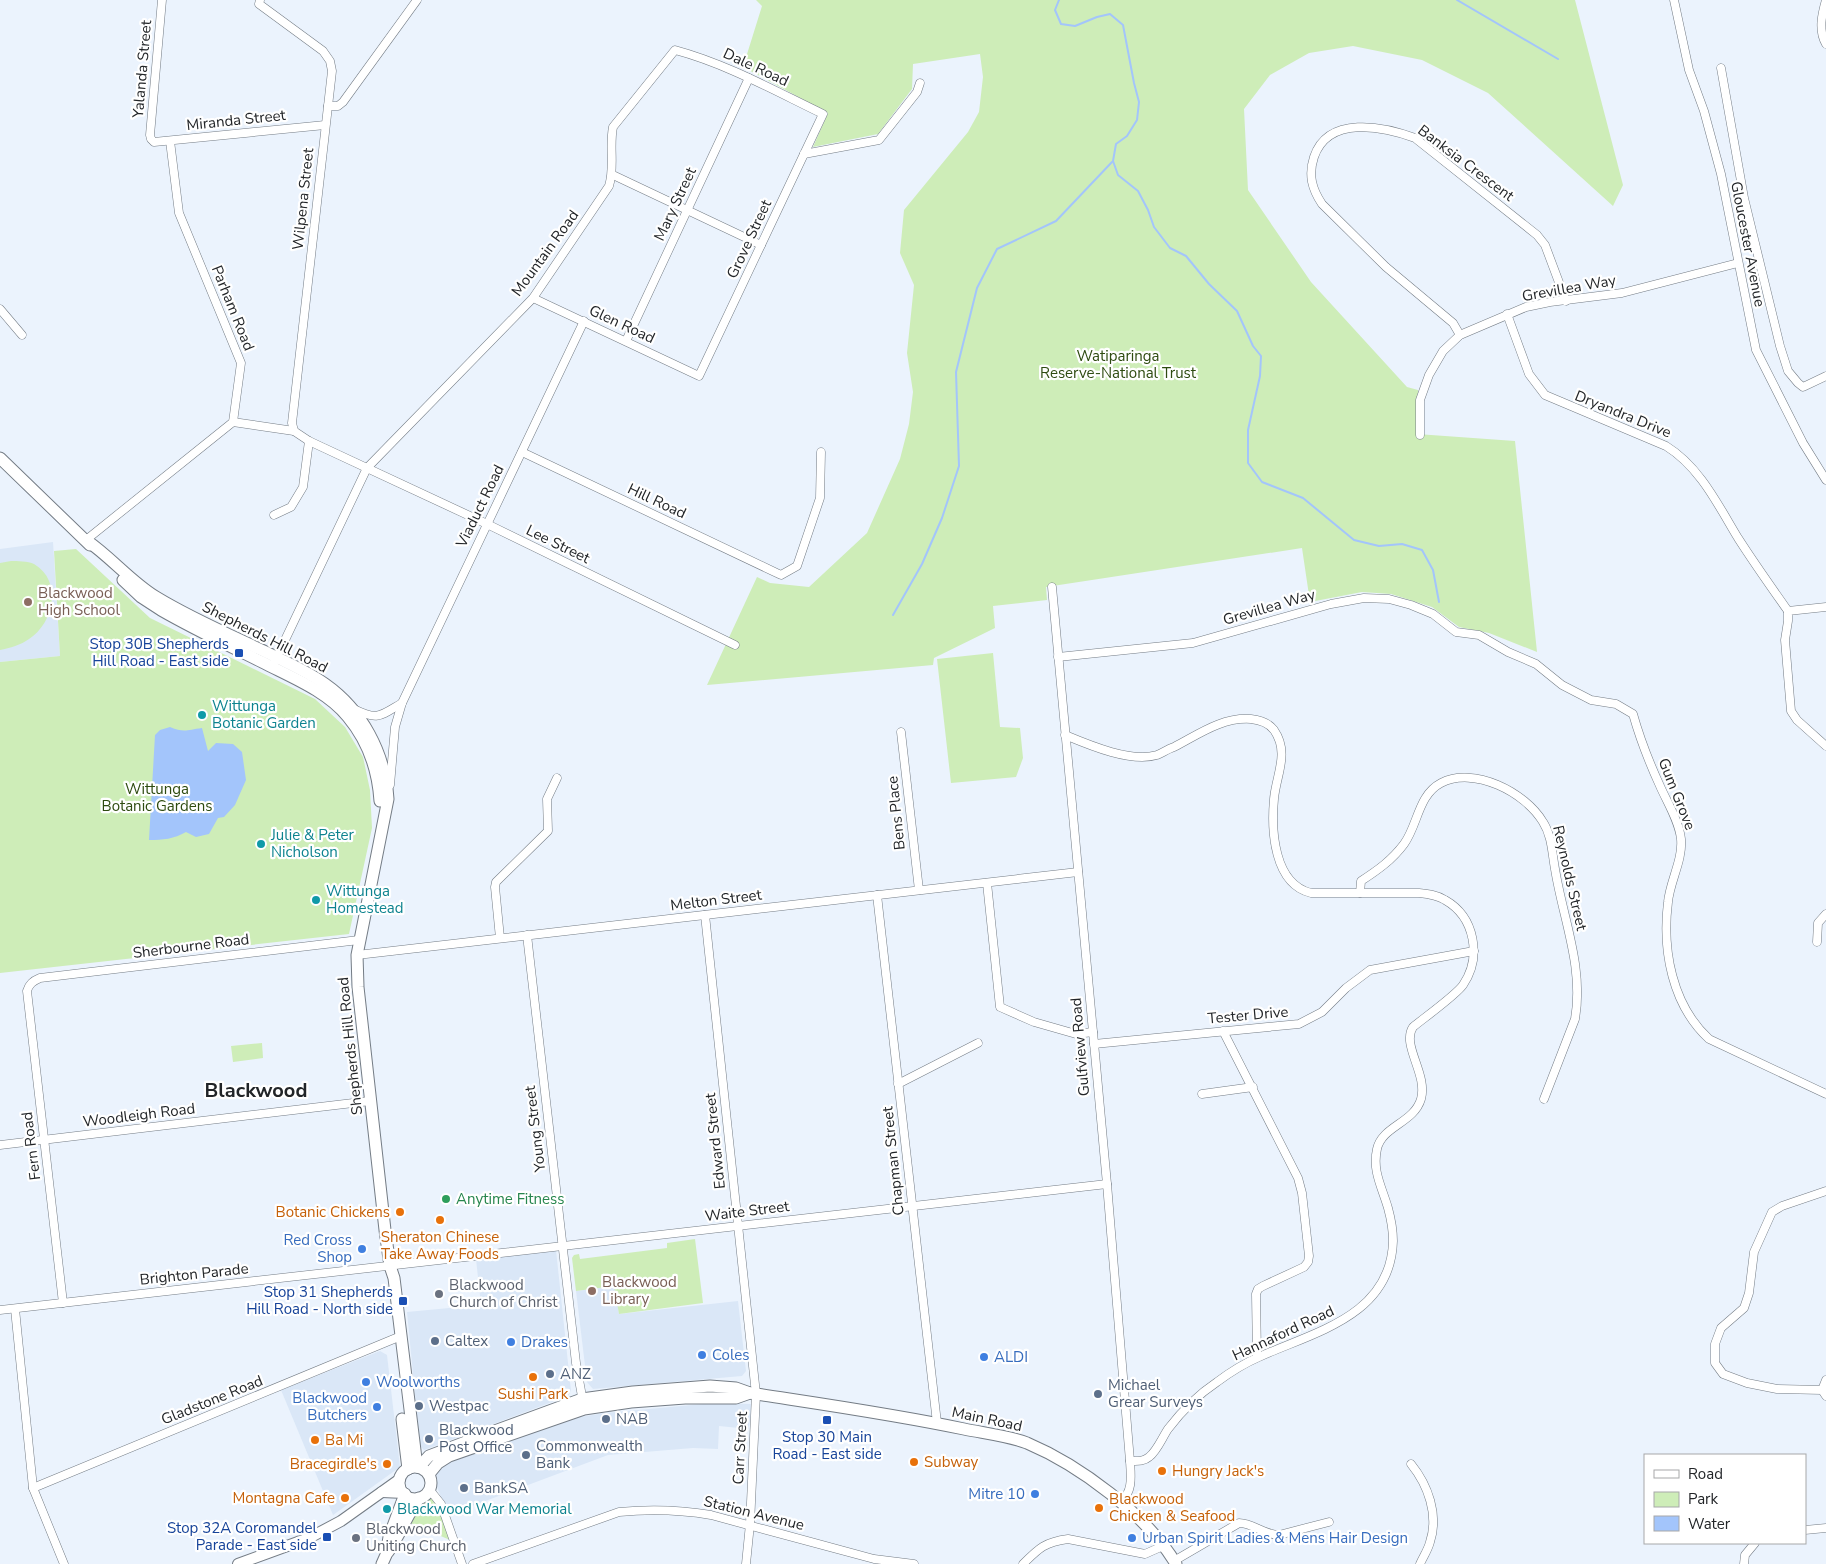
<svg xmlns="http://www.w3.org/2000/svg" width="1826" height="1564" viewBox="0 0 1826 1564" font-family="'Nunito Sans',sans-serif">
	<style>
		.built { fill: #dae7f7 }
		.green { fill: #ceedb8 }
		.water { fill: #a3c5fb }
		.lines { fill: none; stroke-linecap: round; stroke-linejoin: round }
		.stream { stroke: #a3c5fb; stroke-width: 2 }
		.minor-casing { stroke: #747c85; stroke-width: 9 }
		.tertiary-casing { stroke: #747c85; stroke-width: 12 }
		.secondary-casing { stroke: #747c85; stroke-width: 13 }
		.minor { stroke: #fff; stroke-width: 8 }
		.tertiary { stroke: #fff; stroke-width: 10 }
		.secondary { stroke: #fff; stroke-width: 11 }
		.education-dot { fill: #8d6e63; stroke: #fff; stroke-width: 2 }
		.transit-dot { fill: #1a4fb4; stroke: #fff; stroke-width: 2 }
		.culture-dot { fill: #0f9aa8; stroke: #fff; stroke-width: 2 }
		.leisure-dot { fill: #2e9e5b; stroke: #fff; stroke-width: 2 }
		.food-dot { fill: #e8710a; stroke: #fff; stroke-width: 2 }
		.shop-dot { fill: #3f7fe0; stroke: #fff; stroke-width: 2 }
		.worship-dot { fill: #6b7280; stroke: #fff; stroke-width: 2 }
		.service-dot { fill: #5c6f8a; stroke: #fff; stroke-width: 2 }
		.labels { text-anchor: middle; stroke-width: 4.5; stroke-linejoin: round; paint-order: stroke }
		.street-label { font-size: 15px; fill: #222528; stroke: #fff }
		.park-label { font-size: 15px; fill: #2e4b10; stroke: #fff }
		.education-label { font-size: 15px; fill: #785e54; stroke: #fff; text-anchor: start }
		.transit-label { font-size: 15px; fill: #164399; stroke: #fff; text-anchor: end }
		.culture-label { font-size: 15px; fill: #0d838f; stroke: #fff; text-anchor: start }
		.leisure-label { font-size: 15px; fill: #27864d; stroke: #fff; text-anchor: start }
		.food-label { font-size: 15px; fill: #c56008; stroke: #fff; text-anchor: start }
		.shop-label { font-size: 15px; fill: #366cbe; stroke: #fff; text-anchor: start }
		.worship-label { font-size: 15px; fill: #5b616d; stroke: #fff; text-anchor: start }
		.service-label { font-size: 15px; fill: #4e5e75; stroke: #fff; text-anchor: start }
		.district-label { font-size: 20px; font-weight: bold; fill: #222528; stroke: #fff }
	</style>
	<rect width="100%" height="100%" fill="#ebf3fd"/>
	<g class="built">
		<path d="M 53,542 L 60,656 L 0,662 L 0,549 Z"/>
		<path d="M 556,1250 L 571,1391 L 568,1396 L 424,1450 L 420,1446 L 407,1312 L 481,1305 L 476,1259 Z"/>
		<path d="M 615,1286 L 619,1314 L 738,1301 L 746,1371 L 742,1376 L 593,1389 L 587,1382 L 576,1291 Z"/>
		<path d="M 380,1351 L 387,1355 L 400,1467 L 333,1515 L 281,1390 Z"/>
		<path d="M 714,1403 L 751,1404 L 749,1429 L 719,1426 L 718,1449 L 693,1448 L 608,1455 L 448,1515 L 432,1474 L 438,1465 L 580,1417 L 605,1413 Z"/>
	</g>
	<g class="green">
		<path d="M 756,0 L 1575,0 L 1623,185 L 1613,206 L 1488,93 L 1422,60 L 1353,46 L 1309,53 L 1270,75 L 1244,109 L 1248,190 L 1311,282 L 1407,387 L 1418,390 L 1417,434 L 1515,441 L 1537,652 L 1489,633 L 1459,627 L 1432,607 L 1391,594 L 1362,592 L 1310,602 L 1302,548 L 1046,587 L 1047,600 L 993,606 L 995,628 L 934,658 L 933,665 L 707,685 L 757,577 L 770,583 L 809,587 L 867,533 L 900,459 L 909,424 L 913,392 L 907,353 L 914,285 L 900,253 L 904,210 L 968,132 L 979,112 L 983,77 L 980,54 L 913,64 L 912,89 L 878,134 L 813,147 L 828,113 L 743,67 L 762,6 Z"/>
		<path d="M 76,549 L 150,618 L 315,699 L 345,727 L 363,757 L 370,790 L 372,828 L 349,934 L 0,973 L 0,662 L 60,656 L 54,551 Z"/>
		<path d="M 11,561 C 17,561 28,561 34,564 C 63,581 54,623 29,639 C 21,645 10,648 0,650 L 0,563 Z"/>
		<path d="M 993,653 L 1000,727 L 1020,728 L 1023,758 L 1016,777 L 951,783 L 937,659 Z"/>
		<path d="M 262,1043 L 263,1058 L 233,1062 L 231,1046 Z"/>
		<path d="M 695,1239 L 703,1303 L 619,1314 L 614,1286 L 576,1291 L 572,1258 L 574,1255 L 579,1254 L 580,1259 L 667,1248 L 667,1243 Z"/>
		<path d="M 433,1497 L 439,1505 L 450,1540 L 408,1522 L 420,1506 Z"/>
	</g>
	<path class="water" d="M 170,727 C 184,733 187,730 202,728 L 208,751 L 216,743 L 233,744 L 242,752 L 246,780 L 235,805 L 224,817 L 218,818 L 209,834 L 196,837 L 186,832 C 174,839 163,840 149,840 L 155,735 L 160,730 Z"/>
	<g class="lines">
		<g class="stream">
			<path d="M 1059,0 L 1055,10 L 1061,24 L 1075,26 L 1097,17 L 1110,14 L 1123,25 L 1134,83 L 1139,102 L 1137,120 L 1127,136 L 1116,144 L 1113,161 L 1118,175 L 1138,191 L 1148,210 L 1154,227 L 1170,248 L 1186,256 L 1209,284 L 1237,311 L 1253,346 L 1261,356 L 1260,376 L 1248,430 L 1248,463 L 1262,482 L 1303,498 L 1354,540 L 1379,546 L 1402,544 L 1422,550 L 1433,570 L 1439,602"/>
			<path d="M 1457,0 L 1558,59"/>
			<path d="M 893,615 L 922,564 L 942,518 L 959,466 L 956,372 L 977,288 L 997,249 L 1056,221 L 1112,162"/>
		</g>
		<g class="minor-casing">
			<g id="minor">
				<path d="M 162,0 L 150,135 L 151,139 L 154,142 L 325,125"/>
				<path d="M 260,0 L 259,4 L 323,51 L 330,61 L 332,71 L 292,423 L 294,431 L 309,441 L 487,524 L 735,645"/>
				<path d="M 1674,0 L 1689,70 L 1704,111 L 1721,174 L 1756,350 L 1803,443 L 1826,480"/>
				<path d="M 1826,0 C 1822,14 1818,30 1826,44"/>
				<path d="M 1721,68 L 1744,198 L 1780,346 L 1788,371 L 1798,383 L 1803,387 L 1826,376"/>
				<path d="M 328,106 L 338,106 L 343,102 L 417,0"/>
				<path d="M 804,154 L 879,140 L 917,92 L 920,83"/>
				<path d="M 613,175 L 761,245"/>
				<path d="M 0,309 L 22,335"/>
				<path d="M 1507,314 L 1529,374 L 1545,395 L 1666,446 C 1700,467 1718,505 1738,538 C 1754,563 1771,587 1788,611"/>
				<path d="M 1460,335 L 1453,323 L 1386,267 L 1322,204 C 1312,189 1308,175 1314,157 C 1328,115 1383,126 1415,138 L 1537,235 L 1545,245 L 1566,301"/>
				<path d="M 626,341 L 749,78"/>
				<path d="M 233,422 L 294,431"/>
				<path d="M 1420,435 L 1420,400 L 1429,375 L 1443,351 L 1460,335 L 1526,307 L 1550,302 L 1622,293 L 1738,263"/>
				<path d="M 522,452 L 781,575 L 797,566 L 820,498 L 821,452"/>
				<path d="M 274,515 L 291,507 L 303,487 L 309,441"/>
				<path d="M 86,540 L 233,422 L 241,363 L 179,213 L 170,141"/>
				<path d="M 1052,587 L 1107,1184 L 1130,1461 C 1131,1477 1133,1491 1121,1502"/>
				<path d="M 1826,607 L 1788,611 L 1788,621 L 1785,640 L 1791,711 L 1797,720 L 1826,746"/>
				<path d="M 1058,657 L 1193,643 L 1331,604 L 1364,598 L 1389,599 L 1411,605 L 1433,614 L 1456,632 L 1479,635 L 1508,652 L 1536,664 L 1562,685 L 1591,700 L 1616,704 L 1633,714 C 1640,739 1649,762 1660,786 C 1667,802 1679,821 1681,839 C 1683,860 1670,881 1668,902 C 1662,950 1672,1005 1709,1039 L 1826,1094"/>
				<path d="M 275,661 L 367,468 L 533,298 L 609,186 C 615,167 609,147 613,127 L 675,50 C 727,64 775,91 823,114 L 699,376 L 533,298"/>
				<path d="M 354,709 C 378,721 380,716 402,703"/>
				<path d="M 901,732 L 919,890"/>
				<path d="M 1065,735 C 1089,745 1131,763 1157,755 C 1162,753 1168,749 1174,747 C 1199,734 1222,717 1251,719 C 1260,720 1268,722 1274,730 C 1290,753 1276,775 1274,799 C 1271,831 1274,884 1311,893 L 1419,893 C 1428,894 1437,895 1445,900 C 1475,917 1482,957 1463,985 C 1456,995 1424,1018 1413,1027 C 1401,1045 1428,1074 1421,1099 C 1414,1123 1382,1126 1377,1149 C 1372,1171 1382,1187 1388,1208 C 1391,1219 1393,1230 1393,1241 C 1391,1316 1314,1332 1259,1357 C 1245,1363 1229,1373 1217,1382 C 1199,1394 1181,1412 1168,1429 C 1162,1438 1157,1451 1149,1457 C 1143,1462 1137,1461 1130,1461"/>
				<path d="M 390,785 L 395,727 L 402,703 L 584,321"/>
				<path d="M 987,883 L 1000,1007 L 1034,1022 L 1076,1034 L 1093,1032"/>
				<path d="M 1360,893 L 1361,881 C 1378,870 1392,860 1404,844 C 1418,825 1418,795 1441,783 C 1474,766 1525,792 1543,822 C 1552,836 1552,853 1555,869 C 1563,919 1584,967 1575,1019 L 1544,1099"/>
				<path d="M 877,895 L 937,1423"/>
				<path d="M 705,915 L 756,1394 L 750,1524 L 746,1564"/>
				<path d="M 527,935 L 576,1363 L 583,1402"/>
				<path d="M 500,938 L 495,887 L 496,882 L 548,831 L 547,799 L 557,778"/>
				<path d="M 1817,942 L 1818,923 L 1826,914"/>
				<path d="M 357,955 L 1078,872"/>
				<path d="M 1223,1031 L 1298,1178 L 1302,1193 L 1309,1256 L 1308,1262 L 1304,1267 L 1263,1286 L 1258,1289 L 1256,1294 L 1257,1357"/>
				<path d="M 1094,1044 L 1299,1024 L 1322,1012 L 1346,988 L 1370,970 L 1474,951"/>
				<path d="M 898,1084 L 978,1043"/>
				<path d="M 1202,1094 L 1253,1087"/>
				<path d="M 0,1145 L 370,1101"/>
				<path d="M 1826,1191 L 1782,1206 L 1772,1212 L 1754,1252 L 1749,1293 L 1744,1308 L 1721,1328 L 1715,1344 L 1715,1363 L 1723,1374 L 1747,1383 L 1777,1389 L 1822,1390 L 1826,1396"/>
				<path d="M 63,1303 L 27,991 C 29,984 33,981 40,978 L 359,940"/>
				<path d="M 15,1309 L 33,1488 L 64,1564"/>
				<path d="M 0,1310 L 1107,1184"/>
				<path d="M 1822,1390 L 1826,1380"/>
				<path d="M 1411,1464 C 1428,1485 1439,1515 1430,1542 C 1428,1550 1423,1557 1420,1564"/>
				<path d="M 33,1488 L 401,1336"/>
				<path d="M 429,1489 L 441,1504 L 462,1564"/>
				<path d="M 1805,1530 L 1826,1528"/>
				<path d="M 1174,1561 L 1239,1523 C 1253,1523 1264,1535 1279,1535 L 1329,1522"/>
				<path d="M 473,1564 L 619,1512 C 650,1509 681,1510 711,1515 L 874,1559 L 914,1564"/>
				<path d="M 1023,1564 C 1039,1548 1045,1542 1068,1539 L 1145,1554 L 1163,1546"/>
				<path d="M 1744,1564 L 1745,1555 L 1755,1543"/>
			</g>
		</g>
		<g class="tertiary-casing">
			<g id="tertiary">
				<path d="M 382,1492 L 404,1493"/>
				<path d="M 238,1564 L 309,1538 L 341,1521 L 400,1479"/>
			</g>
		</g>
		<g class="secondary-casing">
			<g id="secondary">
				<path d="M 0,458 L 90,545"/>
				<path d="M 86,540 C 111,557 130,581 156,597 C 192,619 230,635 268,653 C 287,663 307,671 325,684 C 362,710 385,753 388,799 L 357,955 L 358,987 L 385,1230 L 390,1266 L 394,1278 L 417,1467"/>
				<path d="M 123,580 L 141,597 L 161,610 C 194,629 228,645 262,662 C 291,677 327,691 348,717 C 368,741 378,770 380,801"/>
				<path d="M 402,1419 L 408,1469"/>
				<path d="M 419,1467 L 429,1456 L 492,1432 L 582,1399 L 633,1392 L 710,1386 L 736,1388 L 750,1393 C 821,1404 893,1414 964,1429 C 983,1433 1009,1436 1027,1443 C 1079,1465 1147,1515 1176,1564"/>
				<circle cx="415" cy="1483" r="16"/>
				<path d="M 429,1474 L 438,1463 L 449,1456 L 584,1409 L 631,1402 L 685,1398 L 736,1398 L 750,1393"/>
				<path d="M 388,1552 C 400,1535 407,1515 419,1498"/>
				<path d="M 382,1564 L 386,1555 L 389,1537 L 405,1494"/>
			</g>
		</g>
		<use href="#minor" class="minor"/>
		<use href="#tertiary" class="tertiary"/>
		<use href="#secondary" class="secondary"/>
	</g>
	<g class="education-dot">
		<circle cx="28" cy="602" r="5"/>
		<circle cx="592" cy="1291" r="5"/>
	</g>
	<g class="transit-dot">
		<rect x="234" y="648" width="10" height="10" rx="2.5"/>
		<rect x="398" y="1296" width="10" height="10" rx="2.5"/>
		<rect x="822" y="1415" width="10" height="10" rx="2.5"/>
		<rect x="322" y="1532" width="10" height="10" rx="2.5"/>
	</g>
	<g class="culture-dot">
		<circle cx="202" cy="715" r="5"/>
		<circle cx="261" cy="844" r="5"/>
		<circle cx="316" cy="900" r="5"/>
		<circle cx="387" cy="1509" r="5"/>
	</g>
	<circle class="leisure-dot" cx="446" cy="1199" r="5"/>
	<g class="food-dot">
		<circle cx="400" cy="1212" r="5"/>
		<circle cx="440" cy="1220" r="5"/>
		<circle cx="533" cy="1377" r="5"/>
		<circle cx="315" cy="1440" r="5"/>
		<circle cx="914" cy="1462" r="5"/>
		<circle cx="387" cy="1464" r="5"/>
		<circle cx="1162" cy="1471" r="5"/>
		<circle cx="345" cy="1498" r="5"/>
		<circle cx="1099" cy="1508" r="5"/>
	</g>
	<g class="shop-dot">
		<circle cx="362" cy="1249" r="5"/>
		<circle cx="511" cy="1342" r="5"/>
		<circle cx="702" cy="1355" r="5"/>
		<circle cx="984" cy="1357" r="5"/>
		<circle cx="366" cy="1382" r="5"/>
		<circle cx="377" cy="1407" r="5"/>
		<circle cx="1035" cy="1494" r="5"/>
		<circle cx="1132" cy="1538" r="5"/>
	</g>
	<g class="worship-dot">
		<circle cx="439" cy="1294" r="5"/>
		<circle cx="356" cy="1538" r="5"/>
	</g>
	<g class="service-dot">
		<circle cx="435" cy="1341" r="5"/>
		<circle cx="550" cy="1374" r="5"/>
		<circle cx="1098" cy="1394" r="5"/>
		<circle cx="419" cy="1406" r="5"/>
		<circle cx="606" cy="1419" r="5"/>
		<circle cx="429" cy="1439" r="5"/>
		<circle cx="526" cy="1455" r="5"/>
		<circle cx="464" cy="1488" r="5"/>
	</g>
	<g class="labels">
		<g class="street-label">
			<text transform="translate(756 67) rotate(25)" y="5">Dale Road</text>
			<text transform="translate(142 69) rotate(-85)" y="5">Yalanda Street</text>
			<text transform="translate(236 120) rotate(-6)" y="5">Miranda Street</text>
			<text transform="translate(1466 163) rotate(37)" y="5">Banksia Crescent</text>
			<text transform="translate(303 199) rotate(-84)" y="5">Wilpena Street</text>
			<text transform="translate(675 204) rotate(-65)" y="5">Mary Street</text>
			<text transform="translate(749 239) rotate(-65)" y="5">Grove Street</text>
			<text transform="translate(1748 244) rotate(79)" y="5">Gloucester Avenue</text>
			<text transform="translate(545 253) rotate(-54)" y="5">Mountain Road</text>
			<text transform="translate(1569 288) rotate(-10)" y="5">Grevillea Way</text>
			<text transform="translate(233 308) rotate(68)" y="5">Parham Road</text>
			<text transform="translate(622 324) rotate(25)" y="5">Glen Road</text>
			<text transform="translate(1623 414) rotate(22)" y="5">Dryandra Drive</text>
			<text transform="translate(657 501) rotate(25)" y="5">Hill Road</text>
			<text transform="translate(480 506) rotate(-64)" y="5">Viaduct Road</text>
			<text transform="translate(558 544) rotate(26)" y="5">Lee Street</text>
			<text transform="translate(1269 607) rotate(-16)" y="5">Grevillea Way</text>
			<text transform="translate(265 637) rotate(27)" y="5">Shepherds Hill Road</text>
			<text transform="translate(1677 794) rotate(68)" y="5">Gum Grove</text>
			<text transform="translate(896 813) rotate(-96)" y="5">Bens Place</text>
			<text transform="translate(1570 878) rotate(77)" y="5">Reynolds Street</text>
			<text transform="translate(716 900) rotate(-7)" y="5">Melton Street</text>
			<text transform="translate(191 946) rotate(-7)" y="5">Sherbourne Road</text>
			<text transform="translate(1248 1015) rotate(-5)" y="5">Tester Drive</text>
			<text transform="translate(350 1046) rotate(-96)" y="5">Shepherds Hill Road</text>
			<text transform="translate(1080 1047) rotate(-95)" y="5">Gulfview Road</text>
			<text transform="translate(139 1115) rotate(-7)" y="5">Woodleigh Road</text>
			<text transform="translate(535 1129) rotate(-97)" y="5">Young Street</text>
			<text transform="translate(715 1141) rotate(-96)" y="5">Edward Street</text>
			<text transform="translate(31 1146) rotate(-97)" y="5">Fern Road</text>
			<text transform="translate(893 1161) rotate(-96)" y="5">Chapman Street</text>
			<text transform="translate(747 1211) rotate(-7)" y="5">Waite Street</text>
			<text transform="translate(194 1274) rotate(-6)" y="5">Brighton Parade</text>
			<text transform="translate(1283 1333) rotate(-25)" y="5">Hannaford Road</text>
			<text transform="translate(212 1400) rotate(-22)" y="5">Gladstone Road</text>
			<text transform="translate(987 1419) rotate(12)" y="5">Main Road</text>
			<text transform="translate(740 1448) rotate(-87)" y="5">Carr Street</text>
			<text transform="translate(754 1513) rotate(14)" y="5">Station Avenue</text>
		</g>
		<g class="park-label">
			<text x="1118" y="361">Watiparinga<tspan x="1118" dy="17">Reserve-National Trust</tspan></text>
			<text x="157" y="794">Wittunga<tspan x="157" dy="17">Botanic Gardens</tspan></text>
		</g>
		<g class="education-label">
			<text x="38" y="598">Blackwood<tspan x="38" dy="17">High School</tspan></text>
			<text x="602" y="1287">Blackwood<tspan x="602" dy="17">Library</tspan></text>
		</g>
		<g class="transit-label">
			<text x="229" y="649">Stop 30B Shepherds<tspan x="229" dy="17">Hill Road - East side</tspan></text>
			<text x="393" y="1297">Stop 31 Shepherds<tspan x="393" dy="17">Hill Road - North side</tspan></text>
			<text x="827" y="1442" text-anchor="middle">Stop 30 Main<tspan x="827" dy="17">Road - East side</tspan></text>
			<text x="317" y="1533">Stop 32A Coromandel<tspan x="317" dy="17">Parade - East side</tspan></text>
		</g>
		<g class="culture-label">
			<text x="212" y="711">Wittunga<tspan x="212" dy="17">Botanic Garden</tspan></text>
			<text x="271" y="840">Julie &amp; Peter<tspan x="271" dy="17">Nicholson</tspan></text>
			<text x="326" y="896">Wittunga<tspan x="326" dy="17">Homestead</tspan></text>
			<text x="397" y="1514">Blackwood War Memorial</text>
		</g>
		<g class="leisure-label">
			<text x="456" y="1204">Anytime Fitness</text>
		</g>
		<g class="food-label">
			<text x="390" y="1217" text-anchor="end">Botanic Chickens</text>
			<text x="440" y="1242" text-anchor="middle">Sheraton Chinese<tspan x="440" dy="17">Take Away Foods</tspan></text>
			<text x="533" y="1399" text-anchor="middle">Sushi Park</text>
			<text x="325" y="1445">Ba Mi</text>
			<text x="924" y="1467">Subway</text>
			<text x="377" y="1469" text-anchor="end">Bracegirdle's</text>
			<text x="1172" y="1476">Hungry Jack's</text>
			<text x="335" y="1503" text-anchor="end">Montagna Cafe</text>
			<text x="1109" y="1504">Blackwood<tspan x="1109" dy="17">Chicken &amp; Seafood</tspan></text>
		</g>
		<g class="shop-label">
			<text x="352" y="1245" text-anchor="end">Red Cross<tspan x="352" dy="17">Shop</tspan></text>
			<text x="521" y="1347">Drakes</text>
			<text x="712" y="1360">Coles</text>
			<text x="994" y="1362">ALDI</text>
			<text x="376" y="1387">Woolworths</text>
			<text x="367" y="1403" text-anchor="end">Blackwood<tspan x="367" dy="17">Butchers</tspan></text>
			<text x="1025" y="1499" text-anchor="end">Mitre 10</text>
			<text x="1142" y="1543">Urban Spirit Ladies &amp; Mens Hair Design</text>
		</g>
		<g class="worship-label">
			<text x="449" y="1290">Blackwood<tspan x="449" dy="17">Church of Christ</tspan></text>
			<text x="366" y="1534">Blackwood<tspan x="366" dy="17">Uniting Church</tspan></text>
		</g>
		<g class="service-label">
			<text x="445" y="1346">Caltex</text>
			<text x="560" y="1379">ANZ</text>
			<text x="1108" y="1390">Michael<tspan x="1108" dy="17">Grear Surveys</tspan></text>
			<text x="429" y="1411">Westpac</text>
			<text x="616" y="1424">NAB</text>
			<text x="439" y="1435">Blackwood<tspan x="439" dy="17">Post Office</tspan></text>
			<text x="536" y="1451">Commonwealth<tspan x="536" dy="17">Bank</tspan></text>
			<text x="474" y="1493">BankSA</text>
		</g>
		<g class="district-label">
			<text x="256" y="1097">Blackwood</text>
		</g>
	</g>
	<rect x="1644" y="1454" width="162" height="90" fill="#ffffff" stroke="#a7a8a9"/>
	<rect x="1654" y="1470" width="25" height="8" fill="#ffffff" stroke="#a7a8a9"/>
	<text x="1688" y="1479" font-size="15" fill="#222528">Road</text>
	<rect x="1654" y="1492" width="25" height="15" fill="#ceedb8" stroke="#a7a8a9"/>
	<text x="1688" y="1504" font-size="15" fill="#222528">Park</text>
	<rect x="1654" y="1516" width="25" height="15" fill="#a3c5fb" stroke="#a7a8a9"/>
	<text x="1688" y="1529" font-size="15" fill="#222528">Water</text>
</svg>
